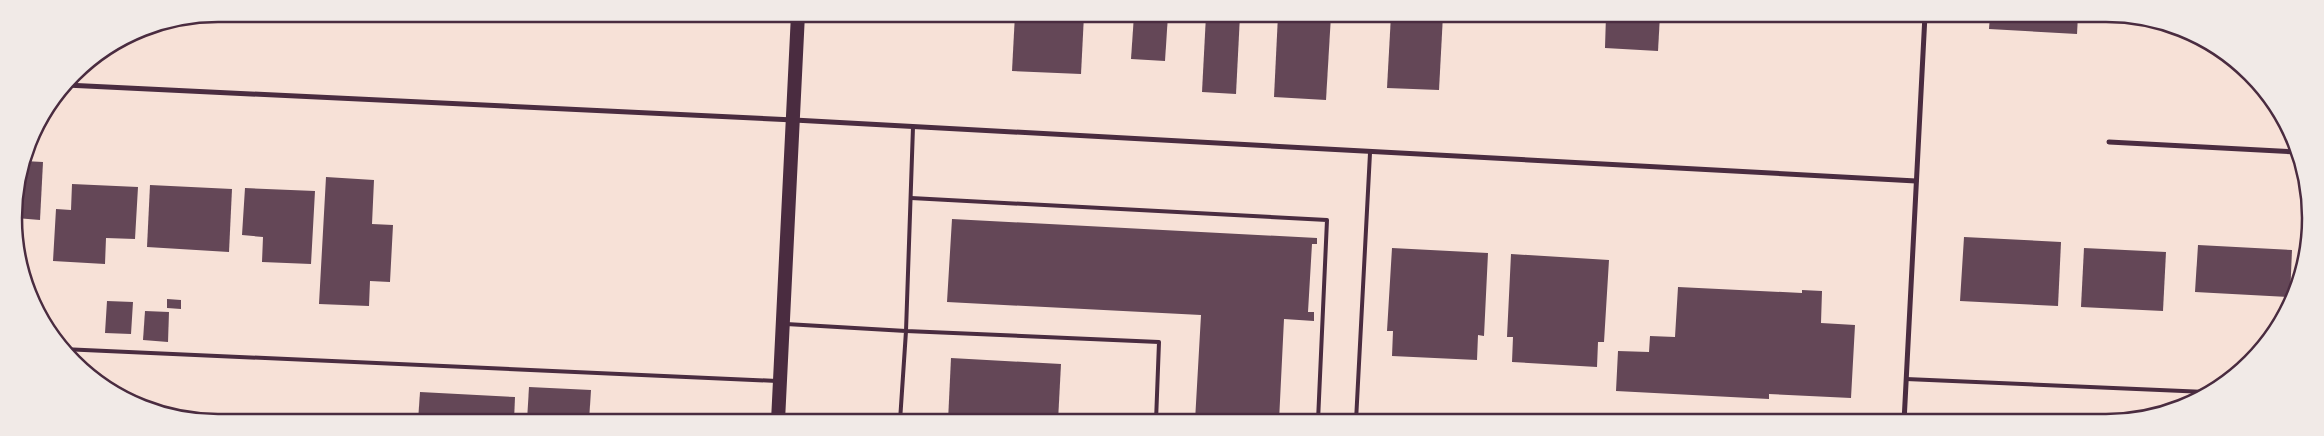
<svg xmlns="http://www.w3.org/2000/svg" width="2324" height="436" viewBox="0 0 2324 436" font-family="'Golos Text',sans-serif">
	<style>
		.building { fill: #644757 }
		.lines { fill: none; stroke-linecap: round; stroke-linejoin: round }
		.service { stroke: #4a2c40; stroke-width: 4 }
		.minor { stroke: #4a2c40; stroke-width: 5 }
		.trunk { stroke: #4a2c40; stroke-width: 14 }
		.rim { fill: none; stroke: #4a2c40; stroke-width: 2.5 }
	</style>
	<rect width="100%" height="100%" fill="#f7e1d7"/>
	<g class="building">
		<path d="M 1015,14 L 1084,15 L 1081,74 L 1012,71 Z"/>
		<path d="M 1134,15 L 1168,15 L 1165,61 L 1131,59 Z"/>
		<path d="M 1206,15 L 1240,15 L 1236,94 L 1202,92 Z"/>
		<path d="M 1278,15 L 1331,15 L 1326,100 L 1274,97 Z"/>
		<path d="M 1391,15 L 1443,15 L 1439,90 L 1387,88 Z"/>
		<path d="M 1606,15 L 1660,15 L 1658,51 L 1605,48 Z"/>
		<path d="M 1990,15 L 2078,15 L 2077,34 L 1989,29 Z"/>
		<path d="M 24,161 L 43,162 L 40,220 L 16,218 L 14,205 Z"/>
		<path d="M 326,177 L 374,180 L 372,224 L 393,225 L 390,282 L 370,281 L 369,306 L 319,304 Z"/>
		<path d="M 72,184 L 138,187 L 135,239 L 106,238 L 105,264 L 53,261 L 56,209 L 71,210 Z"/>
		<path d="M 150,185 L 232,189 L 229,252 L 147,247 Z"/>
		<path d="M 245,188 L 315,191 L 311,264 L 262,262 L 263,237 L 242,235 Z"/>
		<path d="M 952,219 L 1317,238 L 1317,244 L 1312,244 L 1308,312 L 1314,312 L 1314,321 L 1284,319 L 1279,421 L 1195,421 L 1201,315 L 947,302 Z"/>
		<path d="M 2302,219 L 2307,219 L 2309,244 L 2299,275 Z"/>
		<path d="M 1964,237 L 2061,242 L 2058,306 L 1960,301 Z"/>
		<path d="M 2198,245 L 2292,250 L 2290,297 L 2195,292 Z"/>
		<path d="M 1392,248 L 1488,253 L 1484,336 L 1478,335 L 1477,360 L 1392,356 L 1393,331 L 1387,331 Z"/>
		<path d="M 2084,248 L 2166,252 L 2163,311 L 2081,307 Z"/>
		<path d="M 1511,254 L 1609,260 L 1604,342 L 1598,342 L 1597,367 L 1512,362 L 1513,337 L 1507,337 Z"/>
		<path d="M 1678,287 L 1802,293 L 1802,290 L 1822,291 L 1821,323 L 1855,325 L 1851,398 L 1769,394 L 1769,399 L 1616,391 L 1618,351 L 1649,352 L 1650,336 L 1675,337 Z"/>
		<path d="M 167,299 L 181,300 L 181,309 L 167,308 Z"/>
		<path d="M 107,301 L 133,302 L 131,334 L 105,333 Z"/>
		<path d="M 145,311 L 169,312 L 168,342 L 143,340 Z"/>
		<path d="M 951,358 L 1061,364 L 1058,421 L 948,421 Z"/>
		<path d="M 529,387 L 591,390 L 589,421 L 527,421 Z"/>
		<path d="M 420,392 L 515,397 L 514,421 L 418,421 Z"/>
	</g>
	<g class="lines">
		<g class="service">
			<path d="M 913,127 L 906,331 L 1159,342 L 1156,421"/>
			<path d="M 911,198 L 1327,220 L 1318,421"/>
			<path d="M 786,324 L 906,331 L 900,421"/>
			<path d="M 62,349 L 777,381"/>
			<path d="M 1906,379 L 2206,392"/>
			<path d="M 1356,416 L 1713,419 L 1767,422"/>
			<path d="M 1356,421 L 1370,153"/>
		</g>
		<g class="minor">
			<path d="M 66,85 L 794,120 L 1916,181"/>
			<path d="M 2109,142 L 2297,152"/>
			<path d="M 1904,422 L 1925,15"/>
		</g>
		<path class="trunk" d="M 778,421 L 798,14"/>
	</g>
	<path d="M0 0H2324V436H0ZM218 22H2106A196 196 0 0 1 2302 218V218A196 196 0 0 1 2106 414H218A196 196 0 0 1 22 218V218A196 196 0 0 1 218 22Z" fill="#f1eae7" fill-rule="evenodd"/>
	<path class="rim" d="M218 22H2106A196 196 0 0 1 2302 218V218A196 196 0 0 1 2106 414H218A196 196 0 0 1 22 218V218A196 196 0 0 1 218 22Z"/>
</svg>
